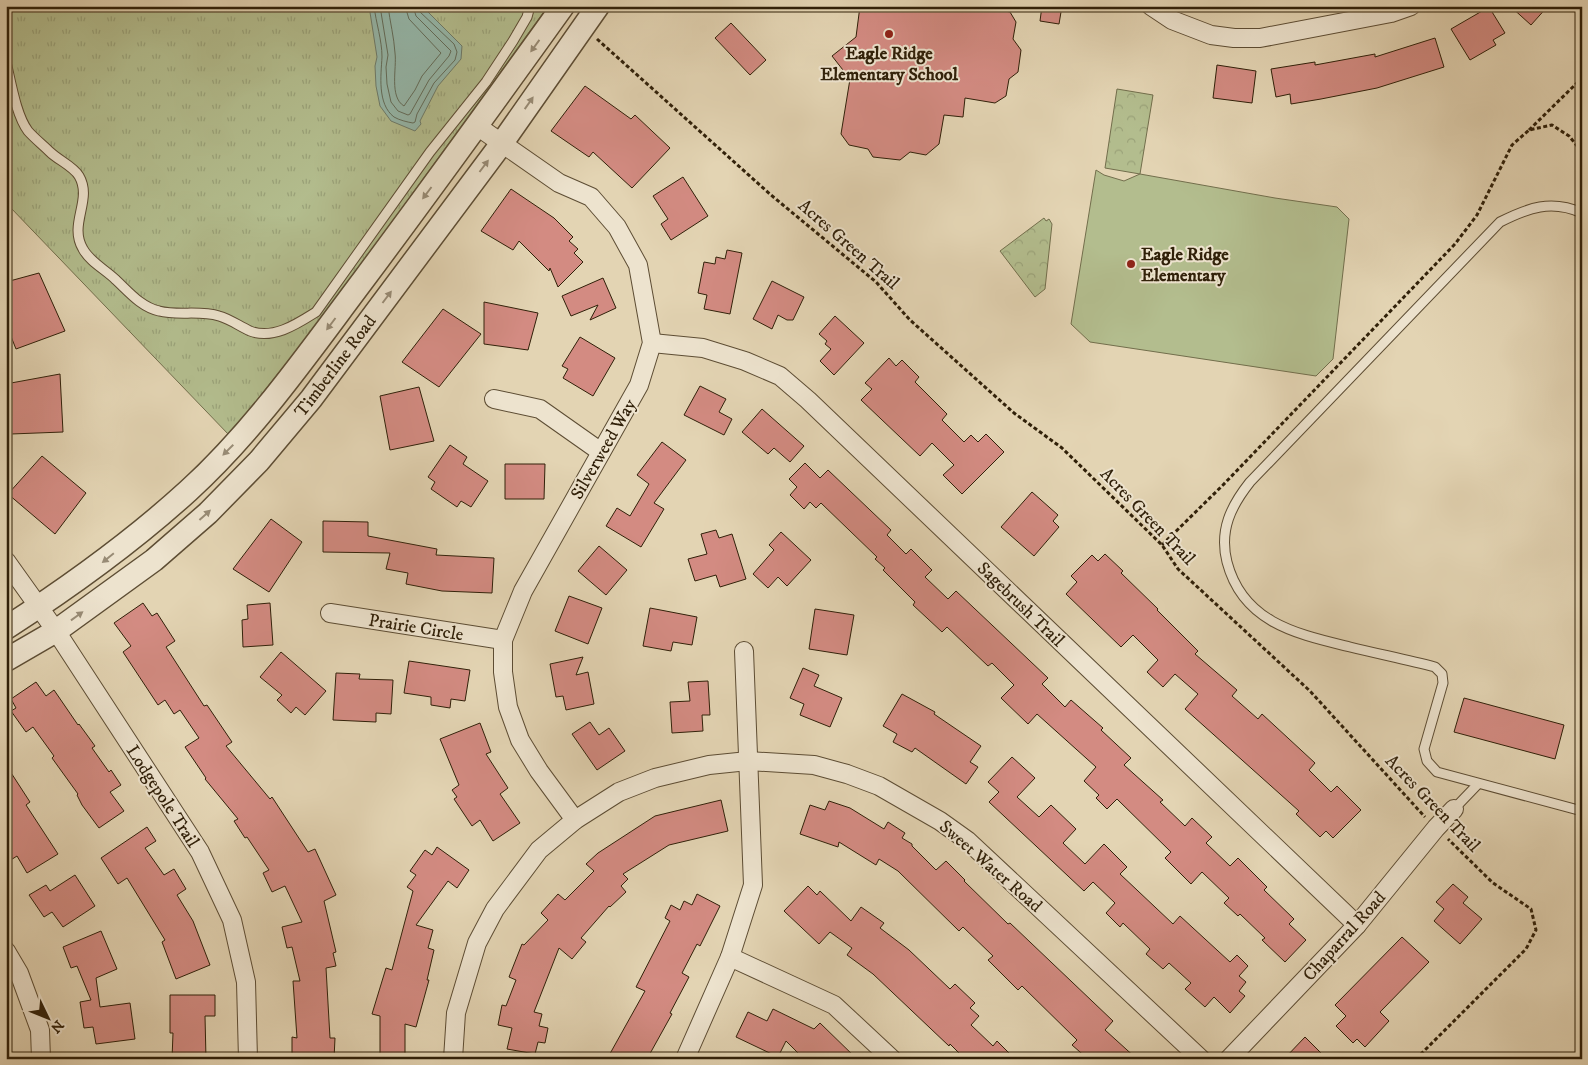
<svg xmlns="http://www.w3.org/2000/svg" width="1588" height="1065" viewBox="0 0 1588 1065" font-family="'IM FELL DW Pica',serif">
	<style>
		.grass { fill: url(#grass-tufts); stroke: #726e4c }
		.forest { fill: url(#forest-crowns); stroke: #726e4c }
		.pitch { fill: #b3bd8e; stroke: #726e4c }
		.water { fill: #95b8ab; stroke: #6d7b6a }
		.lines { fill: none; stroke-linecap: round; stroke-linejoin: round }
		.shore { stroke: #626c5a; stroke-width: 1 }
		.building { fill: #d38b82; stroke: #302009 }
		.service-casing { stroke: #5d4d34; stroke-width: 11 }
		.minor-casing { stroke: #5d4d34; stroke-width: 20 }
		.tertiary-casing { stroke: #5d4d34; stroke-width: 25 }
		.path { stroke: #302009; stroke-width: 3; stroke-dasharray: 4 2.5; stroke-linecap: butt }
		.service { stroke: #ede3ce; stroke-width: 9 }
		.minor { stroke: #ede3ce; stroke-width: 18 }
		.tertiary { stroke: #ede3ce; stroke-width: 22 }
		.oneway { fill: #988b75 }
		.poi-dot { fill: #8f2418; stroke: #ede3ce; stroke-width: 2 }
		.labels { text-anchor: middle; stroke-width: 4; stroke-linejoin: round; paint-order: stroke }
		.poi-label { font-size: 18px; font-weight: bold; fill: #302009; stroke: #ede3ce }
		.street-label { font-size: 18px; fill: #302009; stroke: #ede3ce }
	</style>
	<defs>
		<pattern id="grass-tufts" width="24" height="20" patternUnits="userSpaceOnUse" patternTransform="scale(1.25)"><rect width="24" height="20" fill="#b3bd8e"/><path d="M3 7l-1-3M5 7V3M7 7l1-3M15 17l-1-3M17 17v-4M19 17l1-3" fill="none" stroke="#9aa279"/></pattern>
		<pattern id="forest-crowns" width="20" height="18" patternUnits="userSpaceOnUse" patternTransform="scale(1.25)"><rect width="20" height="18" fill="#b3bd8e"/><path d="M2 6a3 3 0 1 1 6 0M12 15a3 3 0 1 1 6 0" fill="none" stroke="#9aa279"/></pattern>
	</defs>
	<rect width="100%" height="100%" fill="#e3d4b3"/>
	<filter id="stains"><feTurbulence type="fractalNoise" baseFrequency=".004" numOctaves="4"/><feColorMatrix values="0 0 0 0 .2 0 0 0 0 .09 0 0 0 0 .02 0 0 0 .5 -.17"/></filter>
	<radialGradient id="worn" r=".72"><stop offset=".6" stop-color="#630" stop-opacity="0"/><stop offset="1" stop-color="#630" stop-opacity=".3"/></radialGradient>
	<path class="grass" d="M 6,6 L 548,6 L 324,316 L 229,435 L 10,207 L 6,201 Z"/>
	<g class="forest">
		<path d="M 1117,89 L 1153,95 L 1140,174 L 1105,168 Z"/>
		<path d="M 1044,218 L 1046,221 L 1049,219 L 1052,224 L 1045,289 L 1035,297 L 1000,251 Z"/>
	</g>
	<path class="pitch" d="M 1096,170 L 1104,175 L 1124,181 L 1140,174 L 1275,198 L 1337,207 L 1349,219 L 1333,359 L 1316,376 L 1090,342 L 1071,324 Z"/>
	<path class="water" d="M 369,6 L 422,6 L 462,46 L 461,59 L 438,86 L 420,121 L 421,124 L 415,131 L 391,121 L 380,106 L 376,86 L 375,66 L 377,57 Z"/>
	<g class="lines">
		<g class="shore">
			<path d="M 374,6 C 376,23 382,40 382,57 C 381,75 377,104 394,117 C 399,120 407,122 413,123 L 415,122 L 417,114 L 434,83 L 455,60 L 457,52 L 454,44 L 420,12 L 419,6"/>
			<path d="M 380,6 L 388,55 L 386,67 L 387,84 L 391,102 L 398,111 L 408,115 L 410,114 L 429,80 L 449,56 L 451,51 L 416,16 L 413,6"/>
			<path d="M 388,6 C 390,22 394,37 395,53 C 397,68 389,97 404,106 L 415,90 L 422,76 L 441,53 L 409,19 L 405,6"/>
		</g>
	</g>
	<g class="building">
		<path d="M 860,6 L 978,6 L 1010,12 L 1016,22 L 1013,39 L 1021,50 L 1018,72 L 1009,79 L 1006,96 L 995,103 L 965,98 L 963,117 L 944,115 L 939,144 L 926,155 L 910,152 L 900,160 L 873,157 L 868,149 L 849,145 L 841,134 L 850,79 L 832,56 L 856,37 Z"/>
		<path d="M 1042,6 L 1062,6 L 1059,24 L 1040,21 Z"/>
		<path d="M 1510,6 L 1548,6 L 1531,25 Z"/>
		<path d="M 1489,7 L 1505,33 L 1493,40 L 1496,45 L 1470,60 L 1451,29 Z"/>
		<path d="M 731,23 L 766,60 L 750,75 L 715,38 Z"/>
		<path d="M 1435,38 L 1444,67 L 1377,88 L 1321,99 L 1291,104 L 1290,94 L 1276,97 L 1271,69 L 1315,62 L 1315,65 L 1375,54 L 1375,57 Z"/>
		<path d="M 1217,65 L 1256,71 L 1252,103 L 1213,98 Z"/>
		<path d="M 585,86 L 631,119 L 635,115 L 670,148 L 632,188 L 593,152 L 589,157 L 551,131 Z"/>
		<path d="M 683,177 L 708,216 L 671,240 L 661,224 L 668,219 L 653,196 Z"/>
		<path d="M 511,189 L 554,218 L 573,237 L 569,241 L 578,249 L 574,253 L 583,262 L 558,287 L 550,268 L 549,271 L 519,241 L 513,250 L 481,231 Z"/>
		<path d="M 727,250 L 742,253 L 730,314 L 704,309 L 707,295 L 698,293 L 704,262 L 715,264 L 716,257 L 725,259 Z"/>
		<path d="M 39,273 L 65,331 L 16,349 L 6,324 L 6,282 Z"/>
		<path d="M 603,278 L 616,308 L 590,320 L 598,305 L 571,316 L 562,296 Z"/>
		<path d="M 772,281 L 804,297 L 793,320 L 787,320 L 778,315 L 772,329 L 753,319 Z"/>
		<path d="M 484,302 L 538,313 L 528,350 L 484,344 Z"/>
		<path d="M 443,309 L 481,334 L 439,387 L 402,362 Z"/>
		<path d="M 835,316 L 864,343 L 834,375 L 820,361 L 831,349 L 825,344 L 827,341 L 819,334 Z"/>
		<path d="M 580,337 L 615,358 L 593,396 L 563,378 L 568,369 L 562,366 Z"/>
		<path d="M 889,358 L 896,366 L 902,360 L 919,377 L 915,382 L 947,414 L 942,420 L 964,442 L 971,435 L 978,442 L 986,434 L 1004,452 L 962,494 L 943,475 L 954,465 L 932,443 L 920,456 L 861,400 L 872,389 L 865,383 Z"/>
		<path d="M 60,374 L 63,432 L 11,434 L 11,383 Z"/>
		<path d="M 700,386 L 726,399 L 719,412 L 732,419 L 724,435 L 684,415 Z"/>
		<path d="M 419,387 L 434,441 L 390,450 L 380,396 Z"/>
		<path d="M 762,409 L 804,446 L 790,462 L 774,448 L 768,454 L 742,432 Z"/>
		<path d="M 662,442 L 686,460 L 654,503 L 664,509 L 641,547 L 606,526 L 617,508 L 630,516 L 649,484 L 637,475 Z"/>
		<path d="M 450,445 L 467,457 L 463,464 L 488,481 L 471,507 L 461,501 L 457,507 L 431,489 L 435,482 L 428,477 Z"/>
		<path d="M 42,456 L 86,493 L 55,534 L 8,494 Z"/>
		<path d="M 805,463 L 820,478 L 828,470 L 891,530 L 887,535 L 906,554 L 911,549 L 932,570 L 925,577 L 948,599 L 956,591 L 1048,678 L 1042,684 L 1065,707 L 1071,700 L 1103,728 L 1101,730 L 1131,758 L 1124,765 L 1163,800 L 1160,802 L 1185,826 L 1192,818 L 1212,837 L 1206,843 L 1230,866 L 1238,858 L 1267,887 L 1264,890 L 1294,919 L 1289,924 L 1306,940 L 1285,962 L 1262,940 L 1265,938 L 1240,914 L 1238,916 L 1224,903 L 1229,898 L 1202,872 L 1191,884 L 1165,858 L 1171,852 L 1117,799 L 1107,809 L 1096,798 L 1099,795 L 1084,781 L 1096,767 L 1037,714 L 1028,724 L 1001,698 L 1014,685 L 992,663 L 988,666 L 947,627 L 942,632 L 913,605 L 915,602 L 883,570 L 885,568 L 875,559 L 877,557 L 821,503 L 816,508 L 810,502 L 804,509 L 790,495 L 797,487 L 789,479 Z"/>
		<path d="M 505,464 L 545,464 L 544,499 L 505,499 Z"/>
		<path d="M 1032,492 L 1058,515 L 1053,521 L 1059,527 L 1034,556 L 1001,527 Z"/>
		<path d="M 271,519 L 302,542 L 269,592 L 233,569 Z"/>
		<path d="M 323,521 L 368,522 L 368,536 L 437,549 L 436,555 L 494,558 L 492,593 L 442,591 L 406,584 L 408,573 L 386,569 L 390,553 L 323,552 Z"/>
		<path d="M 716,530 L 719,538 L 732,534 L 746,579 L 720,587 L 716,575 L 695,581 L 688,559 L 707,554 L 701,534 Z"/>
		<path d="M 781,532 L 811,560 L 787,586 L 778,577 L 768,588 L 753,574 L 774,550 L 769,545 Z"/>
		<path d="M 599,546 L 627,570 L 606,595 L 578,571 Z"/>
		<path d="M 1105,554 L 1123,571 L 1121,573 L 1158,609 L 1157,610 L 1198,651 L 1195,654 L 1237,690 L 1232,696 L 1258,719 L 1262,714 L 1315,763 L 1309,770 L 1331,792 L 1337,786 L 1361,810 L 1333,838 L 1326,831 L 1320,837 L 1296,814 L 1299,811 L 1185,709 L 1198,694 L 1175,674 L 1163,687 L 1147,672 L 1158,660 L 1133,635 L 1121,647 L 1066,594 L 1077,582 L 1071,576 L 1092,555 L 1098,561 Z"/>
		<path d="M 569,596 L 602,608 L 588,644 L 555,631 Z"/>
		<path d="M 143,603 L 152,616 L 157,613 L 175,641 L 166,647 L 204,706 L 207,705 L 232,742 L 226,746 L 270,799 L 272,797 L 308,852 L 315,849 L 336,895 L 324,901 L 336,952 L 333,953 L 336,966 L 326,968 L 330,1038 L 335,1038 L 334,1059 L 292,1059 L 292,1037 L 297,1038 L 293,981 L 300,981 L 292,947 L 287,948 L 282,927 L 302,922 L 285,886 L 272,892 L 263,873 L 269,870 L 247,837 L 245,838 L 234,821 L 238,819 L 205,779 L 206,778 L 185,747 L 199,738 L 180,710 L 174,714 L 165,700 L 158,705 L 123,652 L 131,646 L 114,623 Z"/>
		<path d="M 270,603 L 273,645 L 243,647 L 242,620 L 248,619 L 247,605 Z"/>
		<path d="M 650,608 L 697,617 L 692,645 L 673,642 L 671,651 L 643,646 Z"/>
		<path d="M 815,609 L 854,615 L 847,655 L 809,649 Z"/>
		<path d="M 281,652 L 326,691 L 305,715 L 296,707 L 291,713 L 277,700 L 282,695 L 260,677 Z"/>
		<path d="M 583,657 L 576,675 L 588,672 L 594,704 L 566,710 L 563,696 L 556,697 L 550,664 Z"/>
		<path d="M 409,661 L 470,670 L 465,701 L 451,699 L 450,708 L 431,705 L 431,697 L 404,693 Z"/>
		<path d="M 803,668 L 819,675 L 814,686 L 842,698 L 830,727 L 800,715 L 804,704 L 790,698 Z"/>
		<path d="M 336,673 L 360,674 L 359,679 L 393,680 L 391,714 L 376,713 L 376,722 L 333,720 Z"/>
		<path d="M 708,681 L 710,715 L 702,715 L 703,731 L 672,733 L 670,702 L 690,701 L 688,682 Z"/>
		<path d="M 36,682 L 46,696 L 54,690 L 78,725 L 79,724 L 95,746 L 92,748 L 109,772 L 111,770 L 121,785 L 110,792 L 124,811 L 99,828 L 82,805 L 77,795 L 78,794 L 52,758 L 54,756 L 33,727 L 26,732 L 11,711 L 16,708 L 11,699 Z"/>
		<path d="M 902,694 L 935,712 L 934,714 L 981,746 L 970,762 L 978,767 L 966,784 L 915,748 L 912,752 L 893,742 L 897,734 L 883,726 Z"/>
		<path d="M 1464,698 L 1564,725 L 1555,759 L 1454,732 Z"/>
		<path d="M 590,722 L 599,735 L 609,728 L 625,751 L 597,770 L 572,734 Z"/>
		<path d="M 480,723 L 491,752 L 486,754 L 508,788 L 500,794 L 520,823 L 493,841 L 480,820 L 472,826 L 454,799 L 457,797 L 452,790 L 459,785 L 440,739 Z"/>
		<path d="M 1012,757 L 1035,778 L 1017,797 L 1039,817 L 1051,805 L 1076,829 L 1063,843 L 1085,864 L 1104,844 L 1127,867 L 1120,874 L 1173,924 L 1180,916 L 1230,962 L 1237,955 L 1248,966 L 1239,976 L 1246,982 L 1239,991 L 1245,996 L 1230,1013 L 1214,997 L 1205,1007 L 1185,989 L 1191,983 L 1169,963 L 1163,969 L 1146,954 L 1150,949 L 1123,923 L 1120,927 L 1106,913 L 1115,903 L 1093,882 L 1084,891 L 989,802 L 999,792 L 988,782 Z"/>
		<path d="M 6,765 L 30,802 L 26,805 L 58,854 L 27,873 L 17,856 L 6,863 Z"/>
		<path d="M 721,800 L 728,831 L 669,845 L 623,874 L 628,879 L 621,886 L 626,892 L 610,907 L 609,906 L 581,938 L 586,942 L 572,959 L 559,948 L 534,1012 L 542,1014 L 539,1026 L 548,1028 L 545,1043 L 538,1042 L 535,1054 L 507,1049 L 512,1028 L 498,1025 L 502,1005 L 506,1006 L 516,980 L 509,977 L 522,944 L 524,945 L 548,920 L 541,913 L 558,894 L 565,900 L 594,871 L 586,864 L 598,853 L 655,816 Z"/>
		<path d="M 829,801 L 850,808 L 884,829 L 888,822 L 905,833 L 902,838 L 912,844 L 912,846 L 936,870 L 946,861 L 965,880 L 964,881 L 1008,924 L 1010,923 L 1113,1021 L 1105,1030 L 1137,1059 L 1088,1059 L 1072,1045 L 1077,1040 L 1022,986 L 1018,990 L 988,960 L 993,956 L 963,927 L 959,931 L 898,871 L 879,859 L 876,865 L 839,842 L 838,847 L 800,834 L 810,805 L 825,810 Z"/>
		<path d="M 147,827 L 156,841 L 145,848 L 164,875 L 174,869 L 186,889 L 177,895 L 193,921 L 210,965 L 176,979 L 162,942 L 165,940 L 127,878 L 118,884 L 101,858 Z"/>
		<path d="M 437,847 L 469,870 L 457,888 L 448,881 L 416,925 L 433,930 L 428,948 L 434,950 L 427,980 L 429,980 L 416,1027 L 405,1024 L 405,1059 L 380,1059 L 380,1016 L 372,1014 L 386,968 L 392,970 L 413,891 L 407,887 L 416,875 L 410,871 L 425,850 L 432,855 Z"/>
		<path d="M 75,875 L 95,906 L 63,927 L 52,912 L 44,917 L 29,895 L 46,885 L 50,891 Z"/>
		<path d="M 1453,884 L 1468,897 L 1463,903 L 1482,919 L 1460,944 L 1434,921 L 1444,909 L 1436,902 Z"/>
		<path d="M 808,886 L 817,895 L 820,891 L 851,921 L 861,907 L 884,923 L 880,928 L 909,950 L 950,989 L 955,984 L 975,1003 L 970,1008 L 979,1016 L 971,1025 L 993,1046 L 997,1041 L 1015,1059 L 965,1059 L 950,1044 L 949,1046 L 873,974 L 847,955 L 852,948 L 830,932 L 819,944 L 784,911 Z"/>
		<path d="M 697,894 L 720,906 L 700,946 L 697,944 L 682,973 L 689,977 L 670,1013 L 672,1014 L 647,1059 L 607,1059 L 645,991 L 636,987 L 670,921 L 665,918 L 671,905 L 680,910 L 684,901 L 692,905 Z"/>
		<path d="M 101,931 L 117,969 L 96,978 L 100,1007 L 130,1003 L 135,1039 L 96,1044 L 93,1027 L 84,1028 L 80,1002 L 91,1000 L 77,966 L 71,968 L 63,947 Z"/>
		<path d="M 1402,937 L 1429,962 L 1380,1012 L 1389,1021 L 1365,1047 L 1357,1039 L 1353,1043 L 1336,1026 L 1346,1016 L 1335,1005 Z"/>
		<path d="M 170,995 L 215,995 L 215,1016 L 205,1016 L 206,1059 L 172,1059 L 173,1033 L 170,1033 Z"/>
		<path d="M 773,1009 L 814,1029 L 820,1023 L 857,1059 L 804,1059 L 786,1041 L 778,1057 L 736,1037 L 748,1012 L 767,1021 Z"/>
		<path d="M 1305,1037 L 1327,1059 L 1284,1059 Z"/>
	</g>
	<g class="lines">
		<g class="service-casing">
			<g id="service">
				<path d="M 6,62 C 11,82 16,115 28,131 C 34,138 43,145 50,152 C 58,160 73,166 79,176 C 93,200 68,224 83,249 C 90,262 106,270 116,280 C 129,292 141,307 159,311 C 178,316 200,310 219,316 C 230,319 239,326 250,331 C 273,340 297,324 316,312 L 430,152 L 486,82 L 513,41 L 527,17 L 530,6"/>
				<path d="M 1582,213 C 1551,199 1528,208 1500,222 L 1250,482 C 1231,506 1219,530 1227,562 C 1243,623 1297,634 1350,647 C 1379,654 1407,660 1435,667 L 1442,674 L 1443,683 L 1424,749 L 1427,761 L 1437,772 L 1582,811"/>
				<path d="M 1454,809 L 1478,784"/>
			</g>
		</g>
		<g class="minor-casing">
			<g id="minor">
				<path d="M 1151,6 L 1172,20 L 1211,35 L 1234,38 L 1260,38 L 1391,13 L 1411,6"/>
				<path d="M 477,126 L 559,183 L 591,197 L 617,227 L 638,265 L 652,343 L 639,385 L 523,591 L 503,640 L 503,672 L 508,707 L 520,740 L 539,771 L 575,820"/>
				<path d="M 652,343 L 703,348 L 745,361 L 780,376 L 808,400 L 1357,925"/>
				<path d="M 494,399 L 540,409 L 601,452"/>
				<path d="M 6,561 L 56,631 L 200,852 L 232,920 L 246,982 L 248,1059"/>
				<path d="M 330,613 L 503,640"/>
				<path d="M 6,951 L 19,973 L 40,1030 L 41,1059"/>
				<path d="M 730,957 L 834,1005 L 892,1059"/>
				<path d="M 453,1059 L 456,1013 L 477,943 L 495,909 L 539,850 L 575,820 L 619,792 L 655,778 L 709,765 L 748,761 L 814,765 L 847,774 L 879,786 L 940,821 L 968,841 L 1201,1059"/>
				<path d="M 685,1059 L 730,957 L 753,885 L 744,651"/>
				<path d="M 1229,1059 L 1357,925 L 1436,828 L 1454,809"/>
			</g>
		</g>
		<g class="tertiary-casing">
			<g id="tertiary">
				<path d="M 6,628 C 71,586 131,543 188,491 C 256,429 309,352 364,279 C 431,189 497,98 563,6"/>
				<path d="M 6,660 L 56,631 L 154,560 L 208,513 L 259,461 L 311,399 L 502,143 L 598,6"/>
			</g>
		</g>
		<g class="path">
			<path d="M 597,39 L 771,195 L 876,282 L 910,320 L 1014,413 L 1062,448 L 1162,545 L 1178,569 L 1310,691 L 1425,817"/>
			<path d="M 1529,130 L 1582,78"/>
			<path d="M 1162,545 L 1223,485 L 1455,244 L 1477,215 L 1512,145 L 1529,130 L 1552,125 L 1569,136 L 1582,152"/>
			<path d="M 1416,1059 L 1526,949 L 1536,930 L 1531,909 L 1493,883 L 1448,839"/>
		</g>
		<use href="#service" class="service"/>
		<use href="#minor" class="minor"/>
		<use href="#tertiary" class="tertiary"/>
	</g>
	<defs><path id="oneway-solid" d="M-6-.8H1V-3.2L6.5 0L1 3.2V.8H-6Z" transform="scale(1.25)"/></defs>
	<g class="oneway">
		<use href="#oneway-solid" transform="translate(535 46) rotate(126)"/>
		<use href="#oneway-solid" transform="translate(529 103) rotate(-55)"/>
		<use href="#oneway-solid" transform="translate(484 166) rotate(-53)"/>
		<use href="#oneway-solid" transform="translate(427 193) rotate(127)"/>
		<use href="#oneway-solid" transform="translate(387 297) rotate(-53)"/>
		<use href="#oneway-solid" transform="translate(331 324) rotate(127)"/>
		<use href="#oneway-solid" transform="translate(228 450) rotate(135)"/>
		<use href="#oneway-solid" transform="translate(205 515) rotate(-42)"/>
		<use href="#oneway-solid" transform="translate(108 558) rotate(141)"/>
		<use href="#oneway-solid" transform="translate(77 616) rotate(-36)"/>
	</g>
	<g class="poi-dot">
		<circle cx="889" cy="34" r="5"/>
		<circle cx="1131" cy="264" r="5"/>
	</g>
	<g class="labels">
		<g class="poi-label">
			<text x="889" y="59">Eagle Ridge<tspan x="889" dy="21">Elementary School</tspan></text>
			<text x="1141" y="260" text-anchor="start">Eagle Ridge<tspan x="1141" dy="21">Elementary</tspan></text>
		</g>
		<g class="street-label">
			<text transform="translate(849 244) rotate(41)" y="6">Acres Green Trail</text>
			<text transform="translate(335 366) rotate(-53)" y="6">Timberline Road</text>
			<text transform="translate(603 449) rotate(-60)" y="6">Silverweed Way</text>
			<text transform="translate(1148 516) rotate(46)" y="6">Acres Green Trail</text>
			<text transform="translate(1021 604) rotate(44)" y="6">Sagebrush Trail</text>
			<text transform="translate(416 627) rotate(9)" y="6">Prairie Circle</text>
			<text transform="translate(163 796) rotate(57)" y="6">Lodgepole Trail</text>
			<text transform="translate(1433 803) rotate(46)" y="6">Acres Green Trail</text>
			<text transform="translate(991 866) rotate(41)" y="6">Sweet Water Road</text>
			<text transform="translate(1344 936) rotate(-48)" y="6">Chaparral Road</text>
		</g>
	</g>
	<rect width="1588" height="1065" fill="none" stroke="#e3d4b3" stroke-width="25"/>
	<rect x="8" y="8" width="1573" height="1050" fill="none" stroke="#302009" stroke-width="2.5"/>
	<rect x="12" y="12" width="1563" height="1040" fill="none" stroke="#302009"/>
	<g transform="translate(48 1018) rotate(133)" stroke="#ede3ce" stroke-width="4" paint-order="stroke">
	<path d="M0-4L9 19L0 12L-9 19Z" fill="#302009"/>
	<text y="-8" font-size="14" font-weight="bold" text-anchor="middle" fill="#302009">N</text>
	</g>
	<rect width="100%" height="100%" filter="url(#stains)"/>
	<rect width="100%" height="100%" fill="url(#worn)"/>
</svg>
